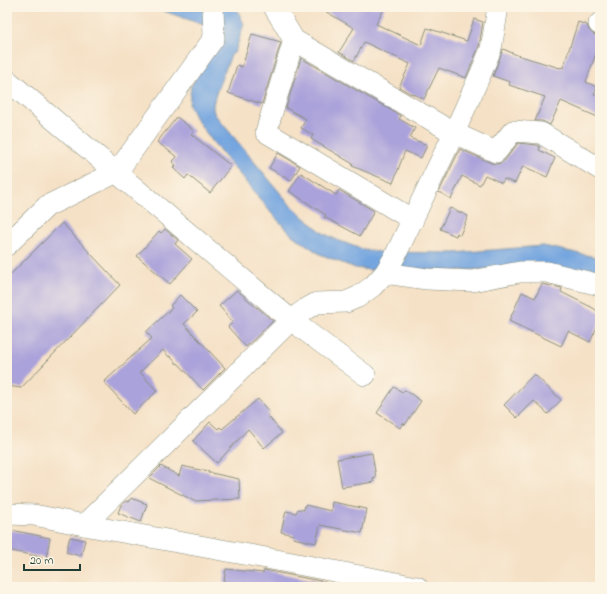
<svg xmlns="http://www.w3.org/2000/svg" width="607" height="594" viewBox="0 0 607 594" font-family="'Indie Flower',sans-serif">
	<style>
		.water { fill: #74a5df; stroke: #4a718a }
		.building { fill: #aaa2da }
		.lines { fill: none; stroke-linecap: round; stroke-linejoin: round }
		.minor-casing { stroke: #8a8f7d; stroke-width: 22 }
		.minor { stroke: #fff; stroke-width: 21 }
	</style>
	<rect width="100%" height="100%" fill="#fcf5e5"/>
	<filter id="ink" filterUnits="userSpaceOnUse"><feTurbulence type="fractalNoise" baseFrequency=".025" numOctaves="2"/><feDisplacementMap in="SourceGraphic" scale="8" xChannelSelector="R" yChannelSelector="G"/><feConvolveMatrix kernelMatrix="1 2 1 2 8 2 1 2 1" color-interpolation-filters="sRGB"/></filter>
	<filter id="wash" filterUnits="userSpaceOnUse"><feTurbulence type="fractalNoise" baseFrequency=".012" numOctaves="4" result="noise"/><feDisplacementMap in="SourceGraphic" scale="16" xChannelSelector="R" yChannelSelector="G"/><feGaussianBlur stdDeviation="0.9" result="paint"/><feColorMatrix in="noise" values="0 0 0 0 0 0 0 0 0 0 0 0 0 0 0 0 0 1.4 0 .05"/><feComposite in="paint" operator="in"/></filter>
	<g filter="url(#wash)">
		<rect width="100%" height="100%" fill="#f5e1c6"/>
		<path class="water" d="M 152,7 L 198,7 L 204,9 L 218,7 L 236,7 L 244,24 L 235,52 L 231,55 C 227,66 212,99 213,108 C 213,111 215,115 217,117 L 291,206 L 311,223 L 323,233 L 337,240 L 364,250 L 379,252 L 454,253 L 543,246 L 600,258 L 600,275 L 501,268 L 455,271 L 376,268 L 371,270 L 355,268 L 320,254 L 292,235 L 273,215 L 213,142 L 196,119 L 189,105 L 191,86 L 225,30 L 223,24 L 210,27 Z"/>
		<g id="blocks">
			<g class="building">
				<path d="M 318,7 L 385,7 L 376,24 L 421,45 L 427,28 L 467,41 L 474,19 L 483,22 L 479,46 L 466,78 L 439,68 L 424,99 L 411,93 L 411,94 L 399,87 L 410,64 L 364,42 L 354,61 L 339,52 L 354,28 Z"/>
				<path d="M 578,22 L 587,25 L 589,30 L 593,34 L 600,36 L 600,42 L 586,82 L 597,87 L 594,94 L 600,97 L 600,118 L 561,101 L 550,125 L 542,121 L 535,121 L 545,97 L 509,85 L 510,82 L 493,76 L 503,49 L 517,55 L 560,68 L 561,67 L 563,68 Z"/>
				<path d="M 252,34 L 281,42 L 262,104 L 228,93 L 237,65 L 242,67 Z"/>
				<path d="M 301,58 L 401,116 L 399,119 L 415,128 L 410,138 L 427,145 L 421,158 L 405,151 L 393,183 L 352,166 L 353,164 L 311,139 L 313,135 L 301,128 L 306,119 L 286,108 Z"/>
				<path d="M 177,117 L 194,131 L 191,134 L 231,166 L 210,193 L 188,175 L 185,179 L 173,168 L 176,165 L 172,162 L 177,157 L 157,142 Z"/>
				<path d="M 518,143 L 537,145 L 540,147 L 539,150 L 555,158 L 547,177 L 523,166 L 515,183 L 504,179 L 502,183 L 485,175 L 480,185 L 462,176 L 451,199 L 439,192 L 460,149 L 491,163 L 496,164 L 501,163 L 505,160 Z"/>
				<path d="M 278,153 L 300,166 L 291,181 L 269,168 Z"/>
				<path d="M 301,173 L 336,195 L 339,190 L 374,211 L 360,236 L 324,217 L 326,215 L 289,191 Z"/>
				<path d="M 450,208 L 468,216 L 460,235 L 457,233 L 456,236 L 440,229 Z"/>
				<path d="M 62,223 L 120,285 L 21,388 L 7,386 L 7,278 Z"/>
				<path d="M 165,229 L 178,240 L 175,244 L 192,259 L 170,284 L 137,256 L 159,231 L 161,233 Z"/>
				<path d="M 542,284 L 562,288 L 561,292 L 593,308 L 600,313 L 600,321 L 590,342 L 568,331 L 561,346 L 509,321 L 522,292 L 535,298 Z"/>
				<path d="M 237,290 L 257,308 L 257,307 L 273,321 L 246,347 L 228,327 L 233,322 L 219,306 Z"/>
				<path d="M 180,295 L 197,312 L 184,324 L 225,368 L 203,390 L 178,363 L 177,364 L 170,356 L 169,357 L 163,350 L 140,372 L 157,391 L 133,414 L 104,382 L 152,338 L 146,332 L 172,308 L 170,306 Z"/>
				<path d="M 534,374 L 561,400 L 548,414 L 534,401 L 517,418 L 504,405 Z"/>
				<path d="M 394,387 L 402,392 L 405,390 L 421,401 L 405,425 L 403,423 L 400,428 L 377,413 Z"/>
				<path d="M 258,399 L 269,412 L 268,416 L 282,433 L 264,448 L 248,429 L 217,463 L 193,441 L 210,422 L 218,429 L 220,427 L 222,429 Z"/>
				<path d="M 372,453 L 376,478 L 373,479 L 374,482 L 342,487 L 337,459 Z"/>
				<path d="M 161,466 L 179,476 L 182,466 L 209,472 L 208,473 L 211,473 L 239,479 L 240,499 L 194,501 L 149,478 Z"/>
				<path d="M 131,498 L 147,504 L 141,522 L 118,513 L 121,505 L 126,501 L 129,502 Z"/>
				<path d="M 332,502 L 367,509 L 362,533 L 320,525 L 316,543 L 293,538 L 294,535 L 281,532 L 286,511 L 296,513 L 298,509 L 304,510 L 305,505 L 331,511 Z"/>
				<path d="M 11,530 L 50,538 L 46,558 L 7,550 Z"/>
				<path d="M 70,537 L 85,540 L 81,556 L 66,552 Z"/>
				<path d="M 226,569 L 263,573 L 264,570 L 325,582 L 324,587 L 223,587 Z"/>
			</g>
		</g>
	</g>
	<g filter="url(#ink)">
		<use href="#blocks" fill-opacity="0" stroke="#8a8f7d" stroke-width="1"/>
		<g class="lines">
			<g class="minor-casing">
				<g id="minor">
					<path d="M 274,7 L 294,40 L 454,133 L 496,152 L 513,131 L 541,133 L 600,169"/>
					<path d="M 599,24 L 600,24"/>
					<path d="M 294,40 L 266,132 L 413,220"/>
					<path d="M 7,80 L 291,320 L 365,375"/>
					<path d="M 7,245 L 47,206 L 117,172 L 214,38 L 213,7"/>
					<path d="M 385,273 L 427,279 L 472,281 L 520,272 L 547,272 L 600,285"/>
					<path d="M 7,514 L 34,515 L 84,525 L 266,558 L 417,587"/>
					<path d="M 84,525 L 291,320 L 306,309 L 317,303 L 346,302 L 358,297 L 373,286 L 385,273 L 395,256 L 454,133 L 481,73 L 491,49 L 498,7"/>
				</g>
			</g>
			<use href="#minor" class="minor"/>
		</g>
	</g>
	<rect width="607" height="594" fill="none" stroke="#fcf5e5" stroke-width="24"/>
	<path d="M24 564v6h56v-6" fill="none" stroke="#1f3d34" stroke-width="2"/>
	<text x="30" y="564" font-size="12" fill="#1f3d34" stroke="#fcf5e5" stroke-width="3" paint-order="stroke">20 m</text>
</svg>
